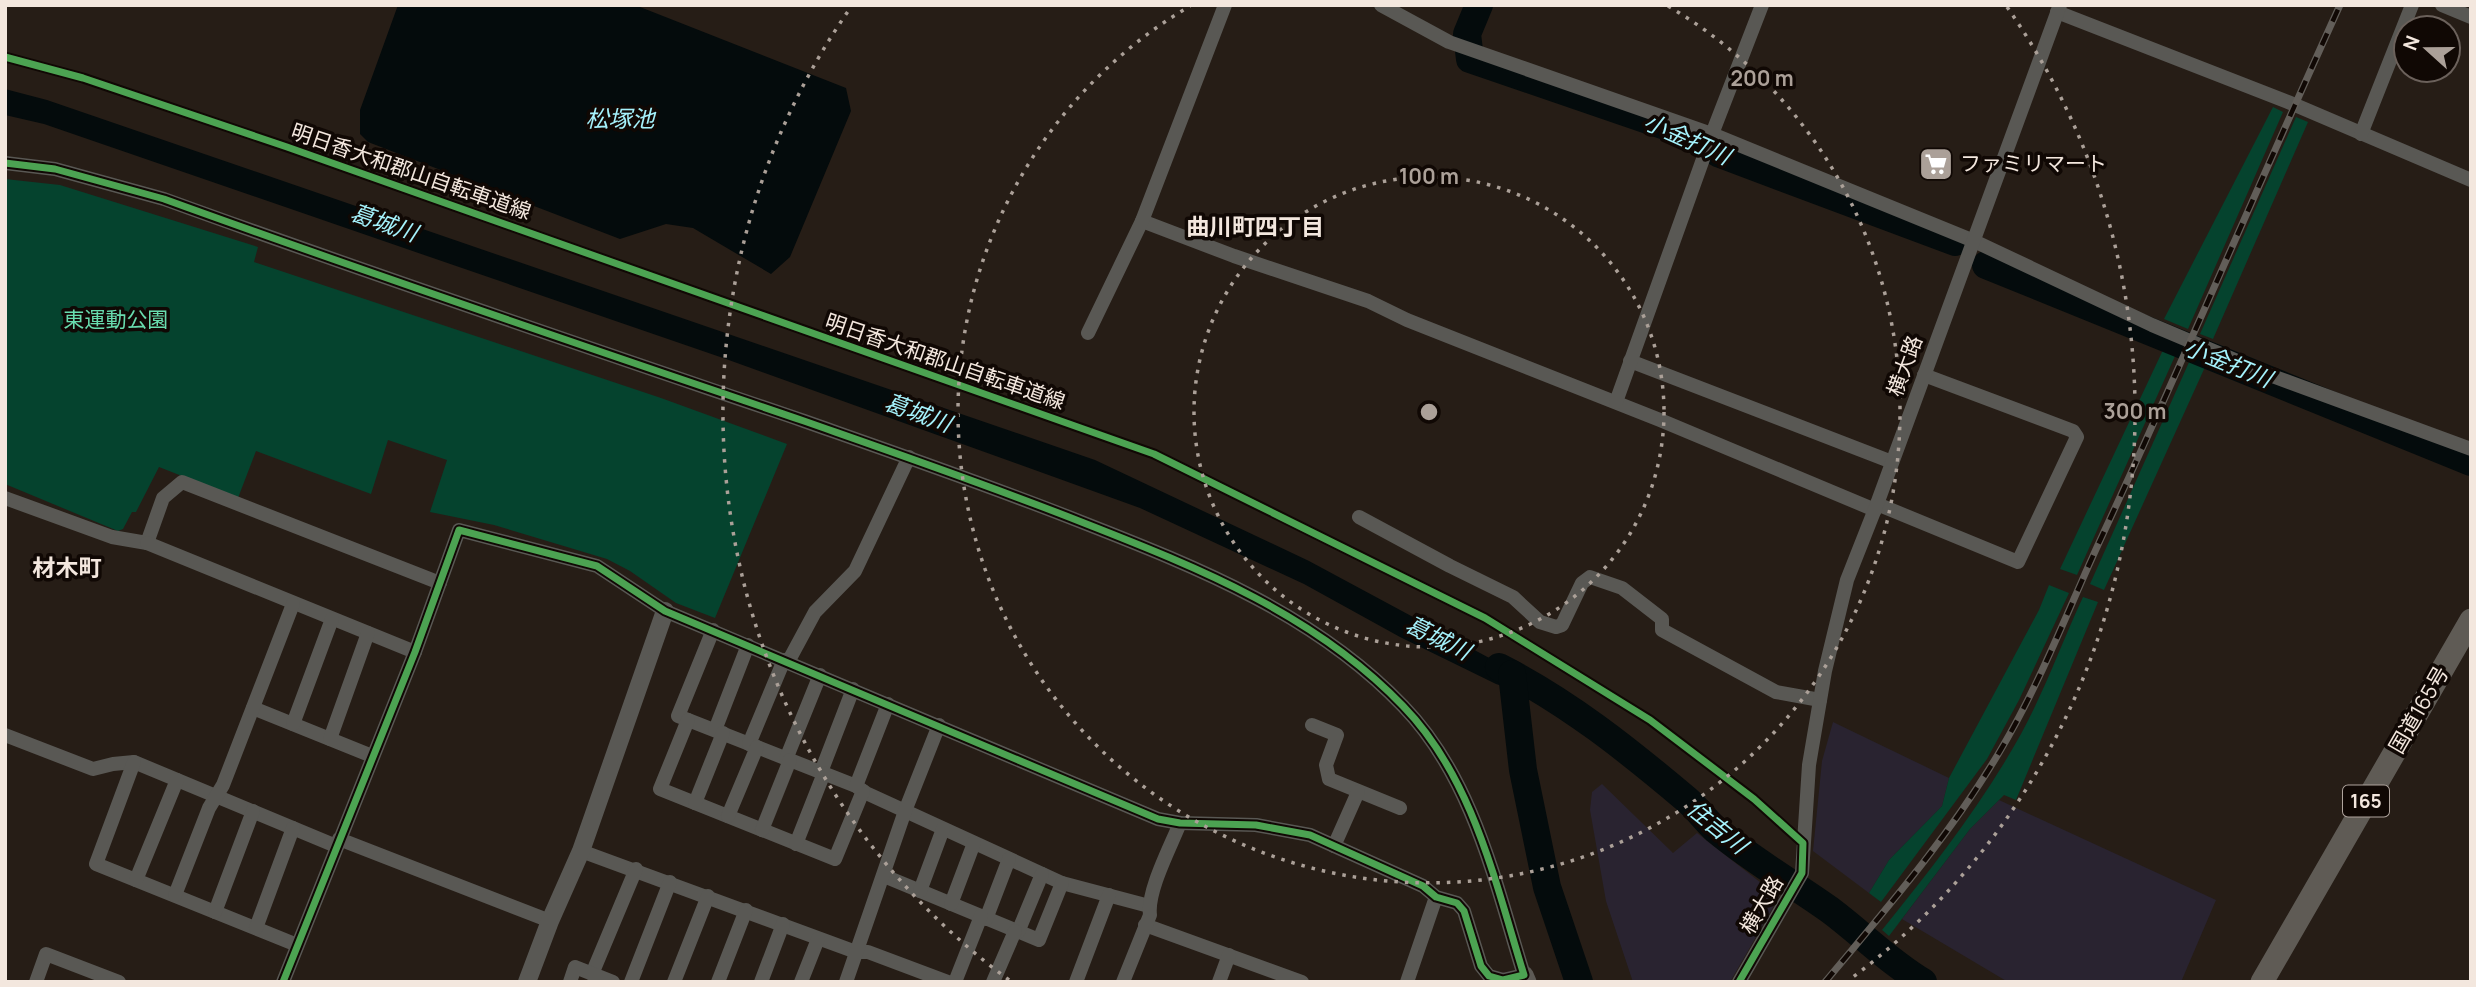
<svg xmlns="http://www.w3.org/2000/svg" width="2476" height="987" viewBox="0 0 2476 987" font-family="Manrope,'Noto Sans JP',sans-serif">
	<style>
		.industrial { fill: #292330 }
		.green { fill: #05432e }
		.water { fill: #040b0c }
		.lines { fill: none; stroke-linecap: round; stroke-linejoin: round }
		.river { stroke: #040b0c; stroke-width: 28 }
		.minor { stroke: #595854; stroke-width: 14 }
		.tertiary { stroke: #595854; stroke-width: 18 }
		.secondary { stroke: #5d5a55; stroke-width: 19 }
		.trunk { stroke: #5f5b55; stroke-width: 23 }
		.rail-casing { stroke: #625e59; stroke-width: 7 }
		.rail { stroke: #100804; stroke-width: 4.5; stroke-dasharray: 13; stroke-linecap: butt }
		.cycleway-casing { stroke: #100804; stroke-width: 11 }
		.cycleway { stroke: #4ca352; stroke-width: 7 }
		.ring { fill: none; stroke: #aba098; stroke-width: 3.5; stroke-dasharray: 3.5 7 }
		.labels { text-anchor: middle; stroke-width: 7; stroke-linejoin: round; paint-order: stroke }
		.shield { fill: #100804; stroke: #afa49d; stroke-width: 2 }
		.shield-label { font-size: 19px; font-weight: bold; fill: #f3e7de }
		.poi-label { font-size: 21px; fill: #f3e7de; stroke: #100804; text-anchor: start }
		.street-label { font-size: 21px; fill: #f3e7de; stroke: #100804 }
		.park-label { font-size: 21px; fill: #68dcae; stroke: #100804 }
		.water-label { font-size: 23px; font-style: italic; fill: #a5f2fc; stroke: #100804 }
		.neighbourhood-label { font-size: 23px; font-weight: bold; fill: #f3e7de; stroke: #100804 }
		.centre { fill: #aba098; stroke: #100804; stroke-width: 3.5 }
		.ring-label { font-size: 21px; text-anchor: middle; font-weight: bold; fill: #aba098; stroke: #100804; stroke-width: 7; stroke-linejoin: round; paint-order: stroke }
	</style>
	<rect width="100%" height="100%" fill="#261d16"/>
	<g class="industrial">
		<path d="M 1833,722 L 1949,778 L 1942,806 L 1889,860 L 1869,893 L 1813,851 L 1822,761 Z"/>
		<path d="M 1602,784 L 1673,853 L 1697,833 L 1779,897 L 1730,982 L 1633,982 L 1606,901 L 1590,810 L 1592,792 Z"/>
		<path d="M 1999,800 L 2216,900 L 2181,982 L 2008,982 L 1902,919 L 1970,829 Z"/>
	</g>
	<g class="green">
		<path d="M 2273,107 L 2283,112 L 2188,329 L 2164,319 Z"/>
		<path d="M 2296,117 L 2308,122 L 2213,339 L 2200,334 Z"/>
		<path d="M 5,179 L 60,185 L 258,247 L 254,262 L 661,398 L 787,444 L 715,618 L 676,603 L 630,571 L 607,559 L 494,525 L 430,512 L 447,460 L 388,440 L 371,494 L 256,451 L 238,498 L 159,467 L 136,512 L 132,512 L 123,529 L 118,531 L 5,484 Z"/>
		<path d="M 2163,350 L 2175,356 L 2077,575 L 2060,569 Z"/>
		<path d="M 2190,360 L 2205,367 L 2104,590 L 2090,584 Z"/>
		<path d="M 2049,585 L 2069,593 L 2019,700 L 1987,759 L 1881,902 L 1869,893 L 1889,860 L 1942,806 L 1949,778 L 2039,610 Z"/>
		<path d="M 2083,597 L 2098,602 L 2016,800 L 2004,795 L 1970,829 L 1889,936 L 1882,930 C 1933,867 1982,804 2021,734 C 2045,690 2062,642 2083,597 Z"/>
	</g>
	<g class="water">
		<path d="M 398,5 L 635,5 L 846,88 L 851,111 L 790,257 L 771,274 L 693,228 L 666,224 L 620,239 L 368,142 L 360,134 L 360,110 Z"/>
		<path d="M 5,89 L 47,100 L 1095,460 L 1309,561 L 1532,681 L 1526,694 L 1496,684 L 1400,637 L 1304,584 L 1140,508 L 726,359 L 44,124 L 5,115 Z"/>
	</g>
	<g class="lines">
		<g class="river">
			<path d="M 1479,5 L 1467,34 L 1470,59 L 1680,131 L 1720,154 L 1955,242"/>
			<path d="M 1986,265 L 2471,462"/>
			<path d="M 1499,667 C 1568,702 1628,750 1686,799 C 1697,808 1706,821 1716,830 C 1752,860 1792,883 1830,910 C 1862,934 1888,961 1923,982"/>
			<path d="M 1512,674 L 1523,770 L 1547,887 L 1579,982"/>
		</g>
		<g class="minor">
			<path d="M 1381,5 L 1449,42 L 1712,134 L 1974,241 L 2152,325 L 2275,377 L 2471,449"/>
			<path d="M 2442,5 L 2471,17"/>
			<path d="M 2057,12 L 2288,102 L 2471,180"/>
			<path d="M 2361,134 L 2412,5"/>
			<path d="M 5,163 L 55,169 L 164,199 C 376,276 590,348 804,421 C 898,454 991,486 1084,523 C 1199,568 1316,615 1403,706 C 1473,778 1495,882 1524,975 L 1503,980 L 1489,976 L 1481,966 L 1464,911 L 1457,903 L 1436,897 L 1423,886 L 1310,835 L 1256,825 L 1180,823 L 1158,819 L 665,611 L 597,566 L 459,530 L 415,652 L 283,982"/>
			<path d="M 1142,221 L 1234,256 L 1368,301 L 1407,320 L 1660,420 L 1875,510"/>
			<path d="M 1088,333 L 1142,221 L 1225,5"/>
			<path d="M 1630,361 L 1892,462"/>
			<path d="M 1616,402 L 1712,134 L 1762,5"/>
			<path d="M 5,498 L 112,537 L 147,543 L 163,498 L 182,482 L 440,583"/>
			<path d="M 1877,504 L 2018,562 L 2077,437 L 2073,431 L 1924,375"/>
			<path d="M 1359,517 L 1450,566 L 1513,597 L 1540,622 L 1556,627 L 1562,625 L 1582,583 L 1590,577 L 1622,588 L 1662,619 L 1662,630 L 1776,692 L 1820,700"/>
			<path d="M 147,543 L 415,652"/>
			<path d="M 713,630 L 678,716 L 856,786 L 866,793 L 1062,883 L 1149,906"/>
			<path d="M 788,662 L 815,612 L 855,571 L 909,457"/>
			<path d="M 253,708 L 372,756"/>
			<path d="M 688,720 L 660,789 L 835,859 L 863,791"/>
			<path d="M 293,724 L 332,619"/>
			<path d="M 1312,725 L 1337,735 L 1326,765 L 1329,779 L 1400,808"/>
			<path d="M 715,730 L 748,645"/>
			<path d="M 5,735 L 93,769 L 113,764 L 134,762 L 336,846"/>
			<path d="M 330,739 L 368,633"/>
			<path d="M 749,744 L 784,660"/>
			<path d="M 786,759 L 820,675"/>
			<path d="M 134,762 L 96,864 L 297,945"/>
			<path d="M 821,772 L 853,689"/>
			<path d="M 856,786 L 888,704"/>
			<path d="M 695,803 L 723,733"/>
			<path d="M 728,816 L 757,747"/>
			<path d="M 762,830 L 790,760"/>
			<path d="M 339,839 L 550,921"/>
			<path d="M 796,844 L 824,773"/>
			<path d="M 1334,846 L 1358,792"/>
			<path d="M 581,851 L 856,952 L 868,952 L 948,982"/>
			<path d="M 884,876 L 1039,940 L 1062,883"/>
			<path d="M 136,880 L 177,780"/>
			<path d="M 920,891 L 943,829"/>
			<path d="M 175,895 L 209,808 L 223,785 L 293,604"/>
			<path d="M 951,904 L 974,843"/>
			<path d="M 215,912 L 253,811"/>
			<path d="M 986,919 L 1009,859"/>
			<path d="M 1145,925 L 1302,982"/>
			<path d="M 256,928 L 293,828"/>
			<path d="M 1018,932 L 1042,874"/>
			<path d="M 592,974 L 636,869"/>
			<path d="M 36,982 L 46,954 L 119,982"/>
			<path d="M 570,982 L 575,967 L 613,982"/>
			<path d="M 631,982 L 670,882"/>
			<path d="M 674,982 L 708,896"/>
			<path d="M 718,982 L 746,910"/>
			<path d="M 761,982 L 783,924"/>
			<path d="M 801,982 L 818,939"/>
			<path d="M 846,982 L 905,811 L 939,725"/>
			<path d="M 955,982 L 981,916"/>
			<path d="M 993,982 L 1015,931"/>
			<path d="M 1076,982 L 1109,895"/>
			<path d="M 1123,982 L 1150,915 C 1147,891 1170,848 1180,823"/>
			<path d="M 1219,982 L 1229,955"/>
			<path d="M 1407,982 L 1436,897"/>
			<path d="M 1739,982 L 1802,873 L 1809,765 L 1825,671 L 1847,580 L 1877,504 L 2060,5"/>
		</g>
		<path class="tertiary" d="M 527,982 L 550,921 L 581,851 L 665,611"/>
		<path class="secondary" d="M 1524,975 L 1527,982"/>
		<path class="trunk" d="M 2262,982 L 2471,620"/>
		<g class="rail-casing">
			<path id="rail" d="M 1825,982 C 1887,908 1951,834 2000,751 C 2041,682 2069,607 2103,534 C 2184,359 2260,181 2340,5"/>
		</g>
		<use href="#rail" class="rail"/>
		<g class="cycleway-casing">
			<g id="cycleway">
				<path d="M 5,57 L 83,78 L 287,147 L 1154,454 L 1485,618 L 1650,720 L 1754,799 L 1803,843 L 1802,873 L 1739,982"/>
				<path d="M 5,163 L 55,169 L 164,199 C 376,276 590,348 804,421 C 898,454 991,486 1084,523 C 1199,568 1316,615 1403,706 C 1473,778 1495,882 1524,975 L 1503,980 L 1489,976 L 1481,966 L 1464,911 L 1457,903 L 1436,897 L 1423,886 L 1310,835 L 1256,825 L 1180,823 L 1158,819 L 665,611 L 597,566 L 459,530 L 415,652 L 283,982"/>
			</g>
		</g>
		<use href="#cycleway" class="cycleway"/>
	</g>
	<g class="ring">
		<circle cx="1429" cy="412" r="235"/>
		<path d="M1668 6A471 471 0 1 1 1190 6"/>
		<path d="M1009 980A706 706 0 0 1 851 7M2007 7A706 706 0 0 1 1849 980"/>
	</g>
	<defs>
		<g id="supermarket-square" transform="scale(1.75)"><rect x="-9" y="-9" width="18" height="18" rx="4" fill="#aba098" stroke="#100804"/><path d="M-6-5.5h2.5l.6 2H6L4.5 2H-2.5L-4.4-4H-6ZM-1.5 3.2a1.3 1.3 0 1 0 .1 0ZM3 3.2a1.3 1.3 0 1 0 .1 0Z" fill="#fff"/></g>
	</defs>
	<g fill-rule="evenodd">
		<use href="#supermarket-square" x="1936" y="164"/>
	</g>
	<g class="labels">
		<rect class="shield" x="2343" y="785.5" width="46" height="31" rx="5"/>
		<g class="shield-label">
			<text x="2366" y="808">165</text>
		</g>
		<g class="poi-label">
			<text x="1960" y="171">ファミリマート</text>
		</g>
		<g class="street-label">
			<text transform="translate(411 172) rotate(19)" y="7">明日香大和郡山自転車道線</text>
			<text transform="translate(945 362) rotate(19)" y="7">明日香大和郡山自転車道線</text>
			<text transform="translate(1905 366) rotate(-70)" y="7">横大路</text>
			<text transform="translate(2419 710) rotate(-60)" y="7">国道165号</text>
			<text transform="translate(1762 905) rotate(-60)" y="7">横大路</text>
		</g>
		<g class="park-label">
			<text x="116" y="327">東運動公園</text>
		</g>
		<g class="water-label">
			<text x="620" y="127">松塚池</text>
			<text transform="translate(1687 139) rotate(24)" y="8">小金打川</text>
			<text transform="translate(384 223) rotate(19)" y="8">葛城川</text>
			<text transform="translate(2228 363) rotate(22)" y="8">小金打川</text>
			<text transform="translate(918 413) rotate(20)" y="8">葛城川</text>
			<text transform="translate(1438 638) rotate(26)" y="8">葛城川</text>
			<text transform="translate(1717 827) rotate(39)" y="8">住吉川</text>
		</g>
		<g class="neighbourhood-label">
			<text x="1255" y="235">曲川町四丁目</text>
			<text x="67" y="576">材木町</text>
		</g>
	</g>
	<circle cx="1429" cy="412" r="10" class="centre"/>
	<g class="ring-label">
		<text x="1762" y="86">200 m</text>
		<text x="1429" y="184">100 m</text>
		<text x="2135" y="419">300 m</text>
	</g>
	<rect width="2476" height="987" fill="none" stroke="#f3e7de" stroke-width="14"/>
	<g transform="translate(2427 49) rotate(291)"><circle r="33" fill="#100804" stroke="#6b615b" stroke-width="2"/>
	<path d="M0-5L12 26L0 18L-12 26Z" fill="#aba098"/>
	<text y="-10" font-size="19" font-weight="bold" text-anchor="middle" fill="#f3e7de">N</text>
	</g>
</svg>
